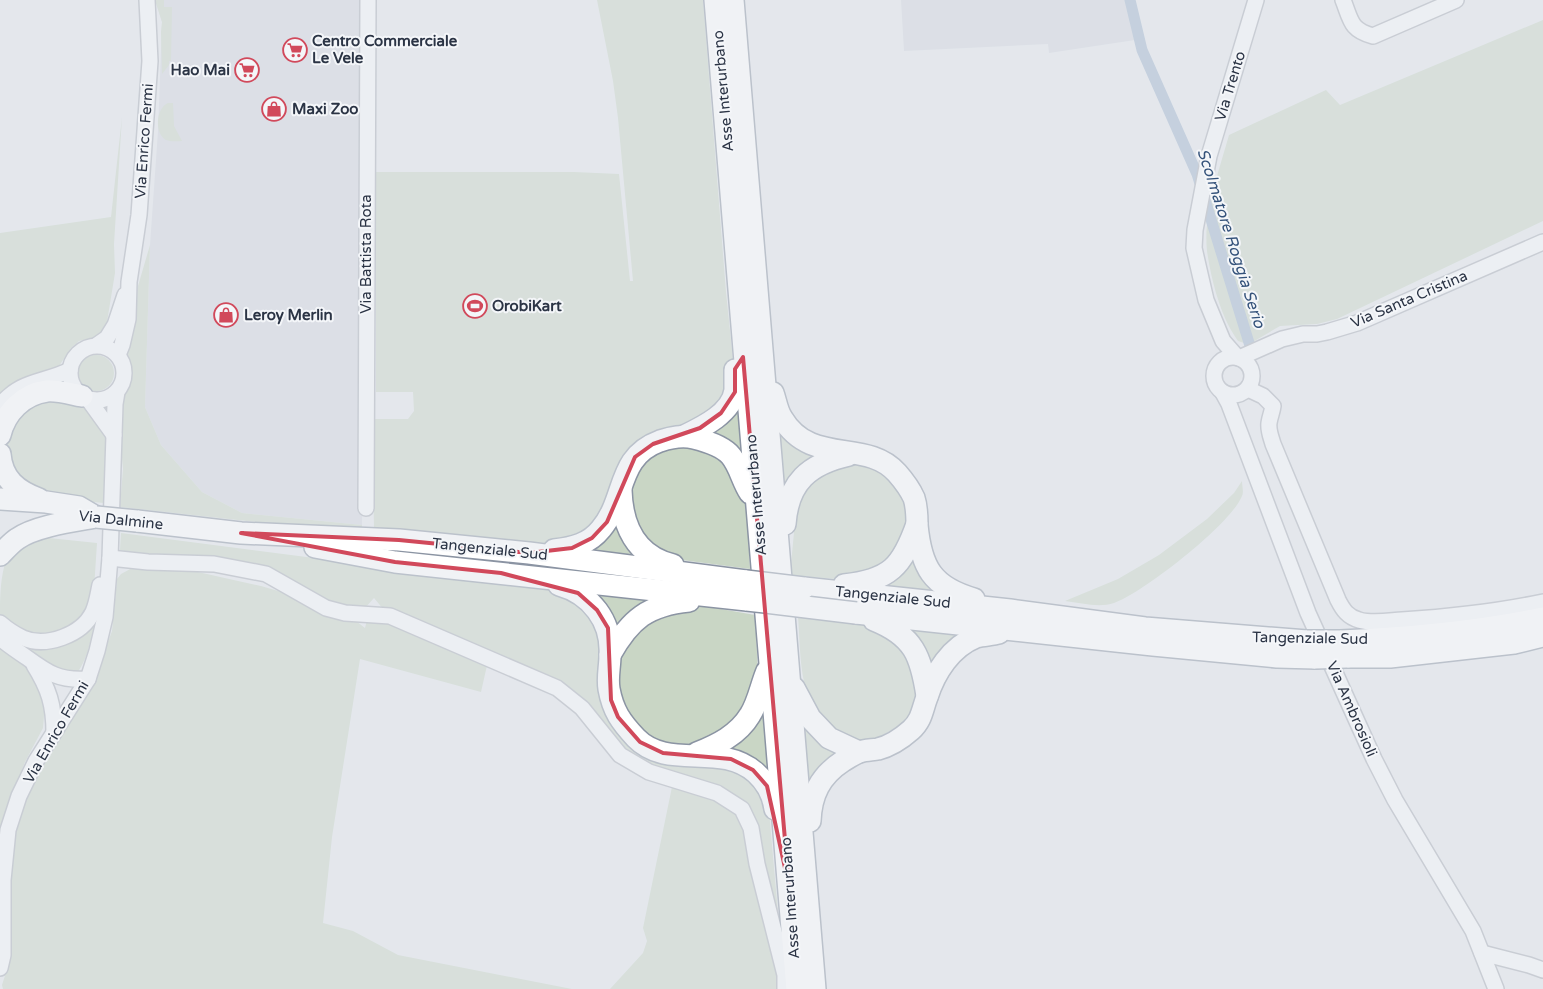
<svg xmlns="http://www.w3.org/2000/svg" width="1543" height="989" viewBox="0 0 1543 989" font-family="'Varela Round',sans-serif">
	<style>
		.built { fill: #d2d6de }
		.green { fill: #c9d6c5 }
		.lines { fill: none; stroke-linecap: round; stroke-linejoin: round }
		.canal { stroke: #9fb4cc; stroke-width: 11 }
		.minor-casing { stroke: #a9aeb7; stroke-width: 18 }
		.highway-casing { stroke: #8b94a3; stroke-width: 24 }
		.minor { stroke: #f7f8fa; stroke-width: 15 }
		.highway { stroke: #fff; stroke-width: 21 }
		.highway-bridge-casing { stroke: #8b94a3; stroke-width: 24; stroke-linecap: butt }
		.highway-bridge { stroke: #fff; stroke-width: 21 }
		.marked { fill: none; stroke: #d1495b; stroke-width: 4; stroke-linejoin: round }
		.labels { text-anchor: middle; stroke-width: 4; stroke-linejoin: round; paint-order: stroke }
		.poi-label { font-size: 15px; font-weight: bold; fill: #2b3445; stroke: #f4f6f9; text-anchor: start }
		.street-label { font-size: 15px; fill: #2b3445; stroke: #f4f6f9 }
		.water-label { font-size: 16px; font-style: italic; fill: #34527a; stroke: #f4f6f9 }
	</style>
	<rect width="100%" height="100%" fill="#e4e7ec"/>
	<g class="built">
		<path d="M 155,0 L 364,0 L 362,525 L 242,513 L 202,492 L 161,445 L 145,407 L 150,245 L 158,131 L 162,22 Z"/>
		<path d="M 901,0 L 1126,0 L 1135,40 L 1049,53 L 1048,44 L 904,51 Z"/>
	</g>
	<g class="green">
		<path d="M 155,0 L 164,0 L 164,7 L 172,7 L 171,61 L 169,61 L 169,65 L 162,74 L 161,32 L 162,22 Z"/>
		<path d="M 597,0 L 703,0 L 726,292 L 733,360 L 726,393 L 705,419 L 670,430 L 607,509 L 589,534 L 554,545 L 374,529 L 372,419 L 408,419 L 414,411 L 413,392 L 376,392 L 376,172 L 574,172 L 619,174 L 630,281 L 633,281 L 618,118 L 613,81 Z"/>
		<path d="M 1543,20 L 1543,221 L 1337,319 L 1317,324 L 1280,326 L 1251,343 L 1247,344 L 1238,341 C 1228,327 1221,310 1216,293 C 1212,279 1209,265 1207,251 C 1203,214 1219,171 1229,135 L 1326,90 L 1340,105 Z"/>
		<path d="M 168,103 L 173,103 L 174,126 L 182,141 C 177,141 171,142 166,140 C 154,133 156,108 168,103 Z"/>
		<path d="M 122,117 L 114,244 L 115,273 L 106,328 L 98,337 L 79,341 L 71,348 L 57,369 L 0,398 L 0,233 L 111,217 Z"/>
		<path d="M 150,245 L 145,407 L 161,445 L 202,492 L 242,513 L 362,525 L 362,529 L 339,529 L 275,524 L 120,507 L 123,469 L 117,402 L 127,384 L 129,369 L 124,355 L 138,286 Z"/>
		<circle cx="96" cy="373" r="18"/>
		<path d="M 45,396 C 54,399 78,402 86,407 C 118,426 106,472 104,503 L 40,497 L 29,494 L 2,455 L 7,423 Z"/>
		<path d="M 738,396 L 744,459 L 716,439 L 711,429 Z"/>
		<path d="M 774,415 L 821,453 L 782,506 Z"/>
		<path d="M 666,444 L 716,452 L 746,499 L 750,569 L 682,560 L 666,556 L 641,540 L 627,500 L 639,463 Z"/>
		<path d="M 845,464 C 862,464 881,468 893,482 C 901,490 905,504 911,514 L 891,561 L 848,580 L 790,575 L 796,511 L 800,497 L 818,475 Z"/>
		<path d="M 1242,481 C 1242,486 1244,492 1242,496 C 1231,524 1143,593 1114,603 C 1099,608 1081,603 1065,601 L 1118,579 L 1159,555 L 1207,519 L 1234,493 Z"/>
		<path d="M 613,518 L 645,560 L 584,549 Z"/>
		<path d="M 121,533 L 547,588 L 566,593 L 596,622 L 600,645 L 598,678 L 599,691 L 606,715 L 614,728 L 716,762 L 753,780 L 769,811 L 780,935 L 748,815 L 650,770 L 622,752 L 584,705 L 384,610 L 374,598 L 365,608 L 359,610 L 323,599 L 293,580 L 267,569 L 150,557 L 120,550 Z"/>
		<path d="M 32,537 L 49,538 L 97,543 L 94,589 L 90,603 L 80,620 L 63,632 L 29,635 L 0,617 C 0,598 0,571 9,554 C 14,547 25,542 32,537 Z"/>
		<path d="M 916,542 L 942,593 L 873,588 Z"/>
		<path d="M 134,567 L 189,570 L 261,586 L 285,593 L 330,615 L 356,621 L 365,628 L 368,616 L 388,619 L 488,661 L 481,692 L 360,659 L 332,837 L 323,923 L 353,931 L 398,955 L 572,989 L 3,989 L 2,985 L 9,963 L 10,853 L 13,834 L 33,777 L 102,658 L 112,631 L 117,579 L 121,574 Z"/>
		<path d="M 584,591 L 660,598 L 620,629 Z"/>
		<path d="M 698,605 L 755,615 L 758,673 L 746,712 L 696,746 L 677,746 L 659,741 L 643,732 L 623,708 L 615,671 L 629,635 L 672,609 Z"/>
		<path d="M 97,612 C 93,629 89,658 77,673 L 58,670 L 17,646 L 33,645 Z"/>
		<path d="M 798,617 L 880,627 L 905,643 L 919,685 L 913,709 L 906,719 L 897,727 L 869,743 C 855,738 837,734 826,724 C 798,699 801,652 798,617 Z"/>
		<path d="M 897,623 L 973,632 L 932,675 Z"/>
		<path d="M 0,645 L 30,666 L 44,700 L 44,716 L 43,728 L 25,762 L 9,802 L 0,835 Z"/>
		<path d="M 766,694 L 773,790 L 726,747 Z"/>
		<path d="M 801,709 L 848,752 L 809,801 Z"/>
		<path d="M 673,782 L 741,810 L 781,989 L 610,989 L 643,953 L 647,941 L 643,928 Z"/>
	</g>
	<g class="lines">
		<path class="canal" d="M 1130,0 L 1142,50 L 1197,174 L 1250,346"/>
		<g class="minor-casing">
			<g id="minor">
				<path d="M 1343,0 C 1351,20 1350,30 1373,36 L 1456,0"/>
				<path d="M 97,345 L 107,338 L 115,325 L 125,295"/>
				<circle cx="97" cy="373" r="27"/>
				<path d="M 118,355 L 122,345 L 128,319 L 129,282 L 139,215 L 150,61 L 147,0"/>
				<circle cx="1233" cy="376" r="19"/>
				<path d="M 1237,357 L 1223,341 L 1206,300 L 1194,248 L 1195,230 L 1209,156 L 1256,0"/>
				<path d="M 1239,358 L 1282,339 L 1303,334 L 1317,334 L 1327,332 L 1357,323 L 1543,242"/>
				<path d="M 1248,389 L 1263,396 L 1273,406 C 1272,413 1270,416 1269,423 C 1268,430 1271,437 1273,444 L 1338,600 C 1343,610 1348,617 1359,620 C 1372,624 1388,621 1402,620 C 1449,617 1496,612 1543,602"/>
				<path d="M 1223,393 L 1229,404 L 1308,613 L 1374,759 L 1395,800 L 1473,931 L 1496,989"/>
				<path d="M 88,399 L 114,435"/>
				<path d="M 0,406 C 19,380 44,383 70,370"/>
				<path d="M 366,508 L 368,0"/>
				<path d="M 110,558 L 148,562 L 214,564 L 266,574 L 326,608 L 345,613 L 390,616 L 557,688 L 582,708 L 620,755 L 649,772 L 717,793 L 742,809 L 751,828 L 757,864 L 785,975 L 785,989"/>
				<path d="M 0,623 C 7,629 14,634 23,638 C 46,648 82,635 93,612 C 97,603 98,594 100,585"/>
				<path d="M 0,638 C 8,645 17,651 26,657 C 48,673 59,681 88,679"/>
				<path d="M 34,665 C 49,689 54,705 54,733"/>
				<path d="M 1482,953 L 1529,965 L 1543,970"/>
				<path d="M 0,968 L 3,955 L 3,880 L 8,830 L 19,796 L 36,761 L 88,679 L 97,651 L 105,617 L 110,558 L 115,404 L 117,392"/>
			</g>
		</g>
		<g class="highway-casing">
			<g id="highway">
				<path d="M 715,0 L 797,989"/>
				<path d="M 733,0 L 815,989"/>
				<path d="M 773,393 C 776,401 777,411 782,418 C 811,467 866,438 897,473 C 904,481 910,489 914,498 C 917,507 917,516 917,525 C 921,567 932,587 974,599"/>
				<path d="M 0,435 C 5,413 23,394 47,391 C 58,390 71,394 82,396"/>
				<path d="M 684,436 C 703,427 732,413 735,390 C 735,383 735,376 735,370"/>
				<path d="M 0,454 C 2,479 17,491 39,499"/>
				<path d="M 621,490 C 622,525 635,556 673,565"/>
				<path d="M 0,499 L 46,502 L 79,507 L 96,517"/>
				<path d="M 137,521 L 241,533 L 399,540 L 529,553 L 746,581"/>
				<path d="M 785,524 C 788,482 809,464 849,455"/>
				<path d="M 315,547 L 395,562 L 747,600"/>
				<path d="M 554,550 C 573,548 589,544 601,529 C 627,498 616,457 660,441 C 672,437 682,435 694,438 C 706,441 723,446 731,456 C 740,467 742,481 750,493"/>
				<path d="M 0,555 C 5,550 11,543 17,539 C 35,526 74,521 96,517"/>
				<path d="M 559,585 C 591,594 612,621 610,655 C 610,667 607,677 609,689 C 613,711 621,722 636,738 C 668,771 721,741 756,773 C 767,783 773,795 775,809"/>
				<path d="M 844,585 C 890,580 902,567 917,524"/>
				<path d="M 804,588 L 1010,610 L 1145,628 L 1307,641"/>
				<path d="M 856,613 L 1153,645 L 1277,657 L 1315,658"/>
				<path d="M 874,620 C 914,636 921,656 927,696"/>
				<path d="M 1340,641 C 1408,638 1476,632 1543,618"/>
				<path d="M 610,655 C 630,619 648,605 689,601"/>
				<path d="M 1347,657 L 1390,657 L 1514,643 L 1543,636"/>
				<path d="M 794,688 L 810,718 L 829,738 L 859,752"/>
				<path d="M 697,753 C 717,745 738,735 750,715 C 758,703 761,685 767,671"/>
				<path d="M 810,821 C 811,795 820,776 843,761 C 848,758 854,754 859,752 C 865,750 872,750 878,749 C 890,746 902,738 911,730 C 922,720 922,710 927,697 C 935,672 951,647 976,637 C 983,635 992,635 999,633"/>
			</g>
		</g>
		<use href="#minor" class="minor"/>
		<use href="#highway" class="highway"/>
		<g class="highway-bridge-casing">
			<g id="highway-bridge">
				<path d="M 96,517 L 137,521"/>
				<path d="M 746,581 L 804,588"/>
				<path d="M 747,600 L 856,613"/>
				<path d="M 1307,641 L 1340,641"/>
				<path d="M 1315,658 L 1347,657"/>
			</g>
		</g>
		<use href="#highway-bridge" class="highway-bridge"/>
	</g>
	<path d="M0 0H1543V989H0ZM 743,357 L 789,886 L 767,786 L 753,770 L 731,759 L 663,753 L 640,742 L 618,717 L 611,700 L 608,628 L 597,610 L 578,593 L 501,573 L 395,562 L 241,533 L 399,540 L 529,553 L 572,548 L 592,538 L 607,522 L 635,457 L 653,444 L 700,428 L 721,413 L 735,392 L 735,369 Z" fill="#e4e7ec" fill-opacity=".55" fill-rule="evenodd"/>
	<path class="marked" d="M 743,357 L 789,886 L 767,786 L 753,770 L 731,759 L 663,753 L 640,742 L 618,717 L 611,700 L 608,628 L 597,610 L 578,593 L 501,573 L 395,562 L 241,533 L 399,540 L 529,553 L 572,548 L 592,538 L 607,522 L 635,457 L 653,444 L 700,428 L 721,413 L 735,392 L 735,369 Z"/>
	<defs>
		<g id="supermarket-ring" transform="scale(1.25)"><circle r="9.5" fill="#f4f6f9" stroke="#d1495b" stroke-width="1.5"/><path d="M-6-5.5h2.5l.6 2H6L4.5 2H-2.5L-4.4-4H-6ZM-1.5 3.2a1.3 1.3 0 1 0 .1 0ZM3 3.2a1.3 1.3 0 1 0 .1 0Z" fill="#d1495b"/></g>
		<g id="shop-ring" transform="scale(1.25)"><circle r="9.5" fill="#f4f6f9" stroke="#d1495b" stroke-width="1.5"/><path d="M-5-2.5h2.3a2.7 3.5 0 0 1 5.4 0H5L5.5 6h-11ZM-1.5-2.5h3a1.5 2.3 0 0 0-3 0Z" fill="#d1495b"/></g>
		<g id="stadium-ring" transform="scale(1.25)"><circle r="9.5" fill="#f4f6f9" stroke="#d1495b" stroke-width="1.5"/><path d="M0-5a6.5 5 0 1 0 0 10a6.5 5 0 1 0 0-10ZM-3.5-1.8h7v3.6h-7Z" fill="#d1495b"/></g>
	</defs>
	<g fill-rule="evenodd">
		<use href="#supermarket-ring" x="295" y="50"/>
		<use href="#supermarket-ring" x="247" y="70"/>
		<use href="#shop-ring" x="274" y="109"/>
		<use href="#stadium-ring" x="475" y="306"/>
		<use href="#shop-ring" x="226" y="315"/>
	</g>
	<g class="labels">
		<g class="poi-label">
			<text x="312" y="46">Centro Commerciale<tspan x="312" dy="17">Le Vele</tspan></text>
			<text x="230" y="75" text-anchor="end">Hao Mai</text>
			<text x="292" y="114">Maxi Zoo</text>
			<text x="492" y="311">OrobiKart</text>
			<text x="244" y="320">Leroy Merlin</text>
		</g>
		<g class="street-label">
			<text transform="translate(1230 86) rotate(-73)" y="5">Via Trento</text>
			<text transform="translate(723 91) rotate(-95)" y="5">Asse Interurbano</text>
			<text transform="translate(144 141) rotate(-86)" y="5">Via Enrico Fermi</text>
			<text transform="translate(366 254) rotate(-90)" y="5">Via Battista Rota</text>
			<text transform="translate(1409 299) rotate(-23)" y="5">Via Santa Cristina</text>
			<text transform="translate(756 495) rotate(-95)" y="5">Asse Interurbano</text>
			<text transform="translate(121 520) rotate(6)" y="5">Via Dalmine</text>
			<text transform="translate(490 549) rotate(6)" y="5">Tangenziale Sud</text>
			<text transform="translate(893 597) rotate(6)" y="5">Tangenziale Sud</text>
			<text transform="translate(1310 638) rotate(1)" y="5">Tangenziale Sud</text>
			<text transform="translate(1352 709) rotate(66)" y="5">Via Ambrosioli</text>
			<text transform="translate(56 732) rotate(-60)" y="5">Via Enrico Fermi</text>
			<text transform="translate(790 898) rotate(-94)" y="5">Asse Interurbano</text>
		</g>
		<g class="water-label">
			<text transform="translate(1232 238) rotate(72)" y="6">Scolmatore Roggia Serio</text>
		</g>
	</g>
</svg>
